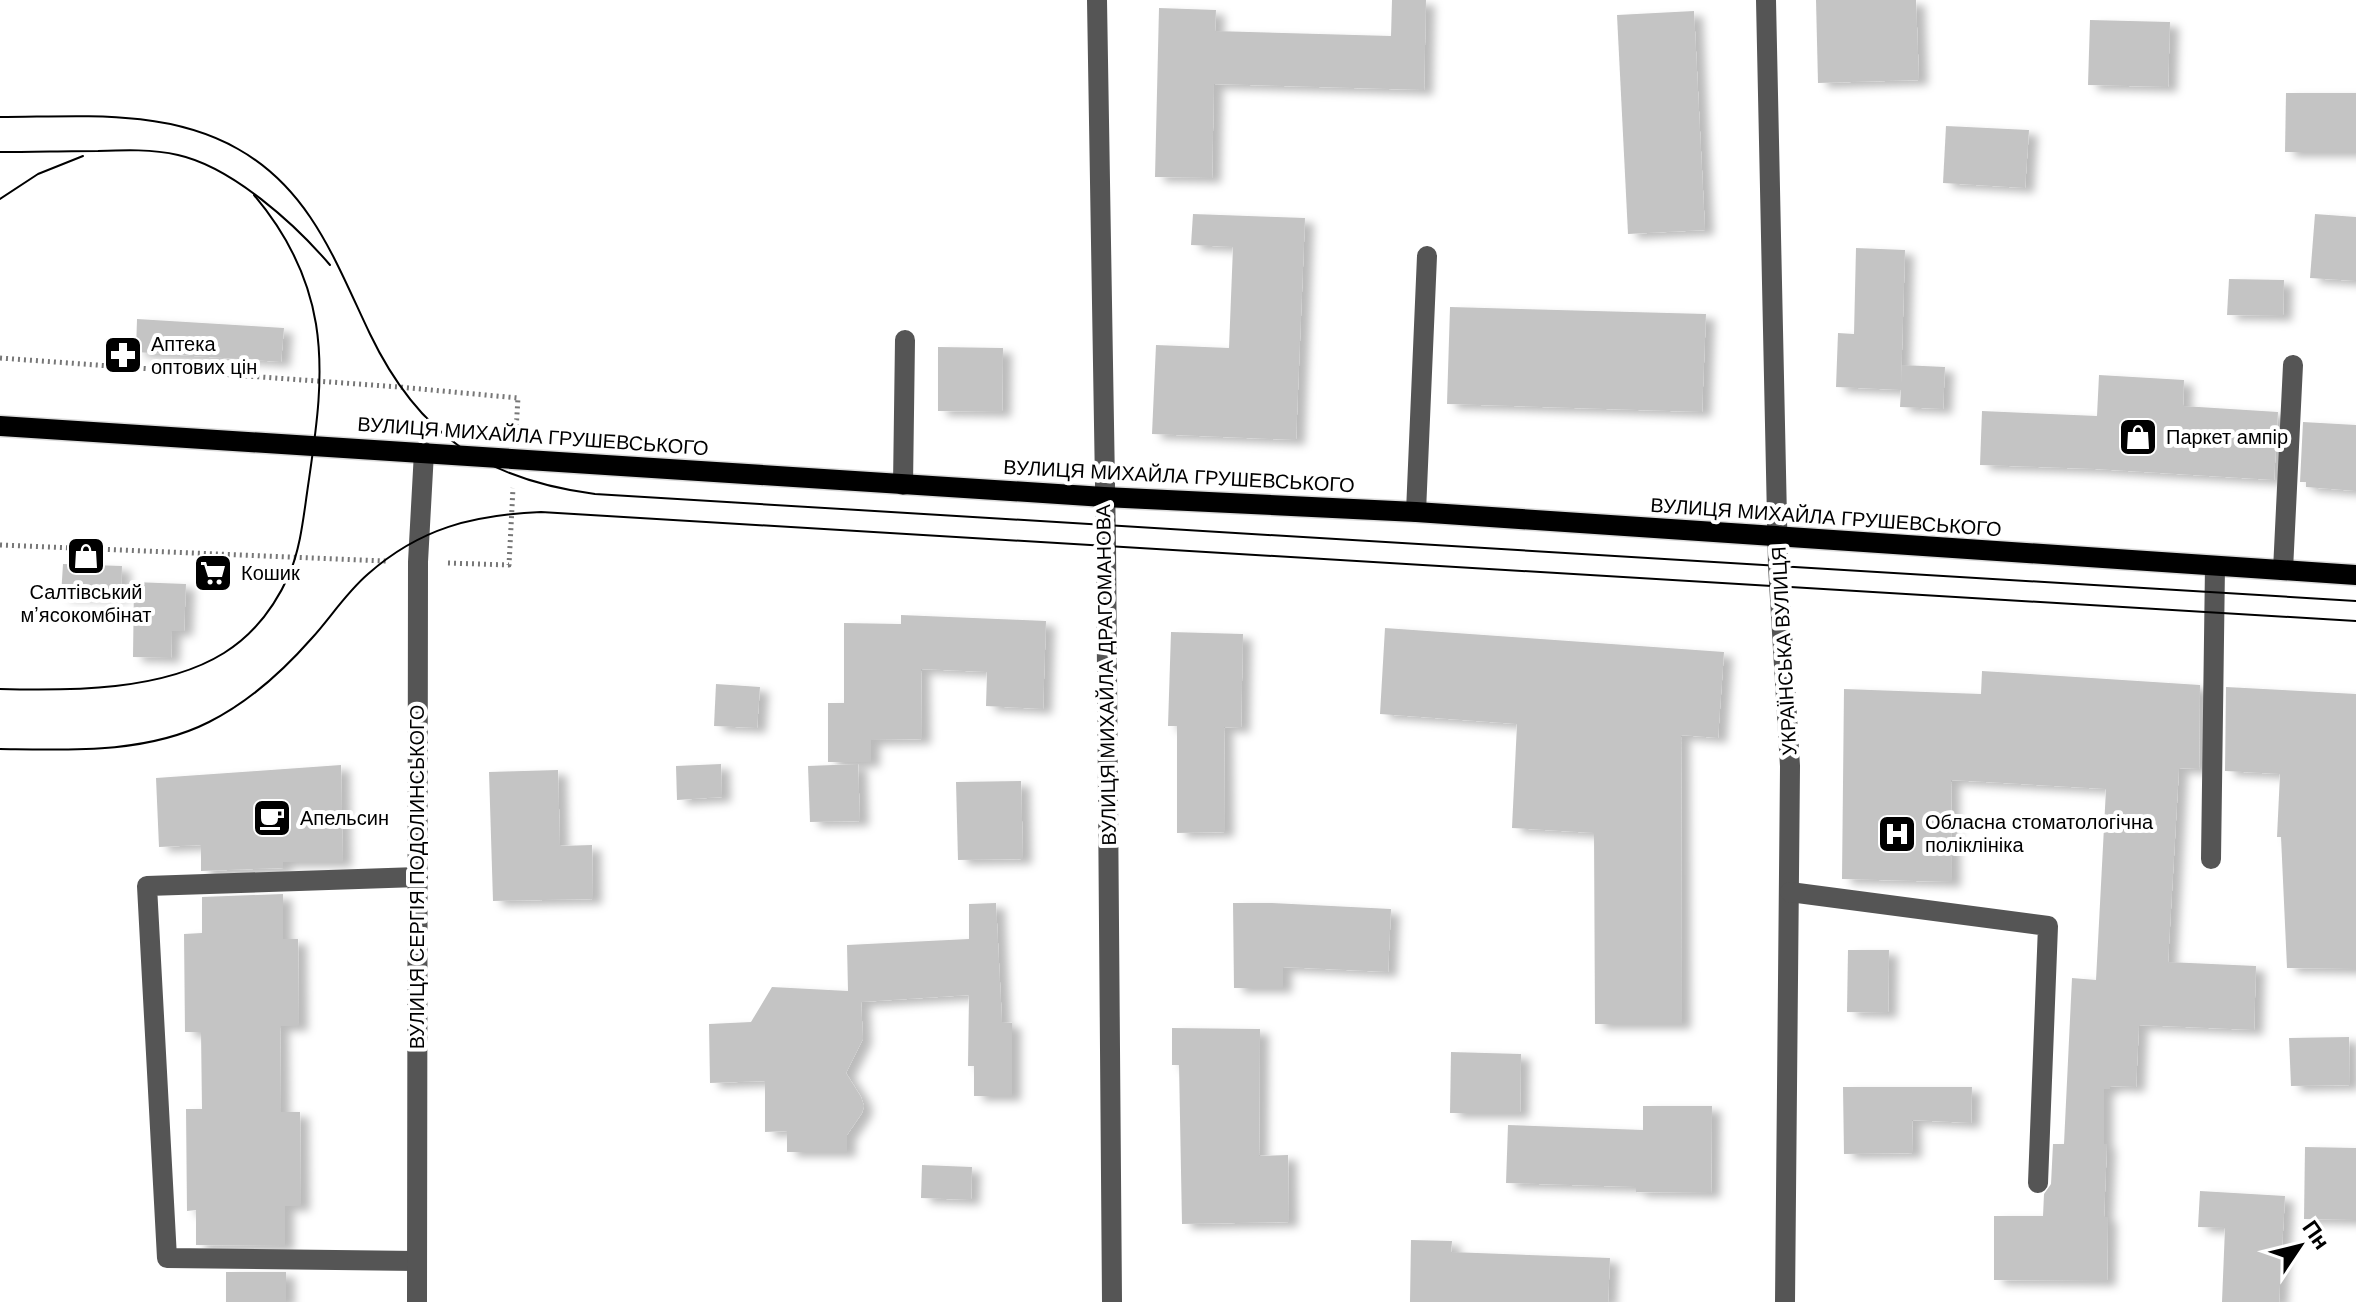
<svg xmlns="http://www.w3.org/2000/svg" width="2356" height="1302" viewBox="0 0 2356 1302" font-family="Helvetica,sans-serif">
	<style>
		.building { fill: #c4c4c4; filter: url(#shadow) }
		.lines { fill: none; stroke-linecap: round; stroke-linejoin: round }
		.major-casing { stroke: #dbdbdb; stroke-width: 23 }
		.path { stroke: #777; stroke-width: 5; stroke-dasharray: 2 4; stroke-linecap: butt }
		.minor { stroke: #555; stroke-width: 20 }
		.major { stroke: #000; stroke-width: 20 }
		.tram { stroke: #000; stroke-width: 2 }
		.labels { text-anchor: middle; stroke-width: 8; stroke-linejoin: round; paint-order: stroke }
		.poi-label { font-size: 20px; fill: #000; stroke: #fff; text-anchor: start }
		.street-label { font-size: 20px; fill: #000; stroke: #fff }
	</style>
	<defs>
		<filter id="shadow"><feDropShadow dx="9" dy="5" stdDeviation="4" flood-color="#0004"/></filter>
	</defs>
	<rect width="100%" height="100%" fill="#fff"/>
	<g class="building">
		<path d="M 1392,0 L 1426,0 L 1424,90 L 1214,84 L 1212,178 L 1155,177 L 1159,8 L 1216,10 L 1215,31 L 1391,36 Z"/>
		<path d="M 1816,0 L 1916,0 L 1919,80 L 1818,83 Z"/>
		<path d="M 1694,11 L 1705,230 L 1628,234 L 1617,15 Z"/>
		<path d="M 2090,20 L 2170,22 L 2168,87 L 2088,85 Z"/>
		<path d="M 2286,93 L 2356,93 L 2356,152 L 2285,152 Z"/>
		<path d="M 1946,126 L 2029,130 L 2025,188 L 1943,183 Z"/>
		<path d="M 1193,214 L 1305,218 L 1296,440 L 1152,434 L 1156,345 L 1229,348 L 1233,247 L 1191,245 Z"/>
		<path d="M 2315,214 L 2356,217 L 2356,281 L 2310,278 Z"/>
		<path d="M 1856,248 L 1905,250 L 1901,384 L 1902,365 L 1945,367 L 1943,409 L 1900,407 L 1901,390 L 1836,387 L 1838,333 L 1854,334 Z"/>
		<path d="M 2229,279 L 2284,280 L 2283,316 L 2227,315 Z"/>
		<path d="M 1450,307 L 1706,314 L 1702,412 L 1447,404 Z"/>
		<path d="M 137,319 L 284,328 L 281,362 L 136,352 Z"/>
		<path d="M 938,347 L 1003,348 L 1002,412 L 938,411 Z"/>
		<path d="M 2099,375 L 2184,380 L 2183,406 L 2278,412 L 2274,480 L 2095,469 L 1980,465 L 1982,411 L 2097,416 Z"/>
		<path d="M 2303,422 L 2356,425 L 2356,491 L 2306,487 L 2306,482 L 2300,482 Z"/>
		<path d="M 63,564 L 122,566 L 121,597 L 61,596 Z"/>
		<path d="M 134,582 L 186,584 L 184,631 L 172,631 L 171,658 L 133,657 Z"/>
		<path d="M 901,615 L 1046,621 L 1043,709 L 986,706 L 987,672 L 921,669 L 922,739 L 871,740 L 871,762 L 828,762 L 828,703 L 844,703 L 844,623 L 901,624 Z"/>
		<path d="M 1385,628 L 1724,652 L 1718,738 L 1681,735 L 1682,1024 L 1595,1024 L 1594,833 L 1512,828 L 1517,724 L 1380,714 Z"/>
		<path d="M 1171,632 L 1243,634 L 1241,728 L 1224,727 L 1225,832 L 1177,833 L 1177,726 L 1168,726 Z"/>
		<path d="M 1982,671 L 2200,685 L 2199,769 L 2179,768 L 2168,962 L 2256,966 L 2254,1030 L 2139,1025 L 2136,1087 L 2110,1086 L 2110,1089 L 2104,1089 L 2104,1144 L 2107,1144 L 2104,1217 L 2108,1217 L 2107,1281 L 1994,1280 L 1994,1216 L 2043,1216 L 2044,1194 L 2051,1184 L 2053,1144 L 2064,1144 L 2072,978 L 2096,980 L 2106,789 L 1951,780 L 1952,882 L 1842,879 L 1844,689 L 1981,694 Z"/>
		<path d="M 716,684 L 760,687 L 757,728 L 714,726 Z"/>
		<path d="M 2226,687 L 2356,694 L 2356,969 L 2287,968 L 2281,837 L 2277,837 L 2280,774 L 2225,771 Z"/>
		<path d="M 721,764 L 722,797 L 677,800 L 676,766 Z"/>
		<path d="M 858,764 L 860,821 L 810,822 L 808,766 Z"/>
		<path d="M 341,765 L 343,862 L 283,862 L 283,868 L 201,871 L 201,845 L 159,847 L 156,778 Z"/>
		<path d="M 558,770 L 560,846 L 592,845 L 593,899 L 493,901 L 489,772 Z"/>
		<path d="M 1021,781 L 1023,859 L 958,860 L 956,782 Z"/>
		<path d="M 283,894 L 283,939 L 298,939 L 299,1026 L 280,1026 L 281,1112 L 300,1112 L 301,1206 L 285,1206 L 285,1246 L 196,1245 L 196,1210 L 187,1211 L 186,1109 L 202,1109 L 201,1032 L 185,1032 L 184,934 L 202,933 L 202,897 Z"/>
		<path d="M 996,903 L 1002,1022 L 1012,1023 L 1012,1096 L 974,1096 L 974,1066 L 968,1066 L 969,995 L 861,1002 L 863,1039 L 846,1073 L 861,1097 L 864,1106 L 862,1113 L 847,1135 L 847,1152 L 787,1152 L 787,1131 L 765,1132 L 765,1081 L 710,1083 L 709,1024 L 751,1022 L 772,987 L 848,991 L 847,945 L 969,939 L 969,904 Z"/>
		<path d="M 1233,903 L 1272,903 L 1391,909 L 1388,972 L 1283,967 L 1283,988 L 1234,988 Z"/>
		<path d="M 1848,950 L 1889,950 L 1888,1013 L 1847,1012 Z"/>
		<path d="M 1172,1028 L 1260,1029 L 1259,1156 L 1288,1155 L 1289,1222 L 1182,1224 L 1179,1065 L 1172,1065 Z"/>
		<path d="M 2349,1037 L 2350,1085 L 2291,1086 L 2289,1038 Z"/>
		<path d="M 1451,1052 L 1521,1054 L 1520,1113 L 1450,1113 Z"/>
		<path d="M 1843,1087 L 1972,1087 L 1971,1123 L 1912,1120 L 1913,1153 L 1844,1154 Z"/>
		<path d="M 1643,1106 L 1712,1106 L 1711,1193 L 1636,1192 L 1636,1187 L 1506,1183 L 1508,1125 L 1643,1130 Z"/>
		<path d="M 2305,1147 L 2356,1148 L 2356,1220 L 2304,1219 Z"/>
		<path d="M 922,1165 L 972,1167 L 971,1200 L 921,1198 Z"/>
		<path d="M 2200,1191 L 2285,1196 L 2279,1302 L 2222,1302 L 2225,1228 L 2198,1227 Z"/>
		<path d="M 1411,1240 L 1452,1241 L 1451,1252 L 1610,1258 L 1608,1302 L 1410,1302 Z"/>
		<rect x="226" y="1272" width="60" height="30"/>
	</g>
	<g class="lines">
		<g class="major-casing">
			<path id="major" d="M 0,426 L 1104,497 L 1416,512 L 2356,575"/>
		</g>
		<g class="path">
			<path d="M 0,358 L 399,387 L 518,398 L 516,430"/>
			<path d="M 0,545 L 386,561"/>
			<path d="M 448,563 L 509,565 L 513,488"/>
		</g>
		<g class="minor">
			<path d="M 1097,0 L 1106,545 L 1112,1302"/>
			<path d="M 1766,0 L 1778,566 L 1790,766 L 1785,1302"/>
			<path d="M 903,485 L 905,340"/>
			<path d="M 1416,512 L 1427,256"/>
			<path d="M 2283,570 L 2293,365"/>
			<path d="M 2211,859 L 2215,566"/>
			<path d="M 1790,892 L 2048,926 L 2038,1183"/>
			<path d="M 417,1261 L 167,1258 L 147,886 L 418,877"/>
			<path d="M 417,1302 L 418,562 L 424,452"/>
		</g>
		<use href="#major" class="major"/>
		<g class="tram">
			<path d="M 0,117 C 80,117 166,108 238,149 C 311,190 336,263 370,334 C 418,434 485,480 595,494 L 2356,601"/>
			<path d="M 0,152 C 33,152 66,151 98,151 C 125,150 152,149 178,155 C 232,167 295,224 330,265"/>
			<path d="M 0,199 L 38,174 L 83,156"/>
			<path d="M 0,689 C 70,691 163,691 224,653 C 253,635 275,606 289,575 C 300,549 303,521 307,493 C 315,437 325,380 316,324 C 308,275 286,233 254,195"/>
			<path d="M 0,749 C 69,750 146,754 209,722 C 249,702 283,671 312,638 C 331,617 346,593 368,574 C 420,528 473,515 541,512 L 2356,621"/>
		</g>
	</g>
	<defs>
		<g id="pharmacy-square" transform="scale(2)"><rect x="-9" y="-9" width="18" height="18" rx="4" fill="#000" stroke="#fff"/><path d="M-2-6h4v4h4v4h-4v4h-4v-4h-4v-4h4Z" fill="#fff"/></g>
		<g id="shop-square" transform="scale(2)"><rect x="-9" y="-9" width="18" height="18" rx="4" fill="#000" stroke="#fff"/><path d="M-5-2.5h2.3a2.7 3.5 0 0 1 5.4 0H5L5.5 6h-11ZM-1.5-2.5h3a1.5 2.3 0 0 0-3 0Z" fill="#fff"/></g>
		<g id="supermarket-square" transform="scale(2)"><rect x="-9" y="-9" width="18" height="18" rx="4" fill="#000" stroke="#fff"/><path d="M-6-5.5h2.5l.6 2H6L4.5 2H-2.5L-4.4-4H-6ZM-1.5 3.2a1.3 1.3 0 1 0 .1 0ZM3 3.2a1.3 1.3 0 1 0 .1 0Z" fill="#fff"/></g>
		<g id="cafe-square" transform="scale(2)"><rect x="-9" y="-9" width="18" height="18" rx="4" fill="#000" stroke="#fff"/><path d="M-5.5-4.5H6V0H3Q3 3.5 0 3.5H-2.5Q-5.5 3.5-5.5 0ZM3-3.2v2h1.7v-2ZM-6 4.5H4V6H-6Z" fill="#fff"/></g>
		<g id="hospital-square" transform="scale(2)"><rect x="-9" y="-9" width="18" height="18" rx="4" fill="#000" stroke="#fff"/><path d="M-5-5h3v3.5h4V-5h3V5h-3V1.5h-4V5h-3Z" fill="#fff"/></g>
	</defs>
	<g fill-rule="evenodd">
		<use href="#pharmacy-square" x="123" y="355"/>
		<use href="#shop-square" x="2138" y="437"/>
		<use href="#shop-square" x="86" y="556"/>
		<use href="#supermarket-square" x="213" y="573"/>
		<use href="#cafe-square" x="272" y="818"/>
		<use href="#hospital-square" x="1897" y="834"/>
	</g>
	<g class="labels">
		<g class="poi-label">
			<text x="151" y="351">Аптека<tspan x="151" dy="23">оптових цін</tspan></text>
			<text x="2166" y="444">Паркет ампір</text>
			<text x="241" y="580">Кошик</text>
			<text x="86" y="599" text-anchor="middle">Салтівський<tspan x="86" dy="23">мʼясокомбінат</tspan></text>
			<text x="300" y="825">Апельсин</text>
			<text x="1925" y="829">Обласна стоматологічна<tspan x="1925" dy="23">поліклініка</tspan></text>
		</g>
		<g class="street-label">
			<text transform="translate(533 436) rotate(4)" y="7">ВУЛИЦЯ МИХАЙЛА ГРУШЕВСЬКОГО</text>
			<text transform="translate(1179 476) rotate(3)" y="7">ВУЛИЦЯ МИХАЙЛА ГРУШЕВСЬКОГО</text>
			<text transform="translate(1826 517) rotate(4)" y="7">ВУЛИЦЯ МИХАЙЛА ГРУШЕВСЬКОГО</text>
			<text transform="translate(1784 651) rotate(-93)" y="7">УКРАЇНСЬКА ВУЛИЦЯ</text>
			<text transform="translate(1106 675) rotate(-91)" y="7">ВУЛИЦЯ МИХАЙЛА ДРАГОМАНОВА</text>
			<text transform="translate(417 877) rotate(-90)" y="7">ВУЛИЦЯ СЕРГІЯ ПОДОЛИНСЬКОГО</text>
		</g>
	</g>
	<g transform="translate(2300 1246) rotate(55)" stroke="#ffffff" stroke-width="6" paint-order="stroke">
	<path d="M0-6L14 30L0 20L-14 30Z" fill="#000000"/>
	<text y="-12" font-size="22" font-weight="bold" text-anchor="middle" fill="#000000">Пн</text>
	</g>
</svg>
